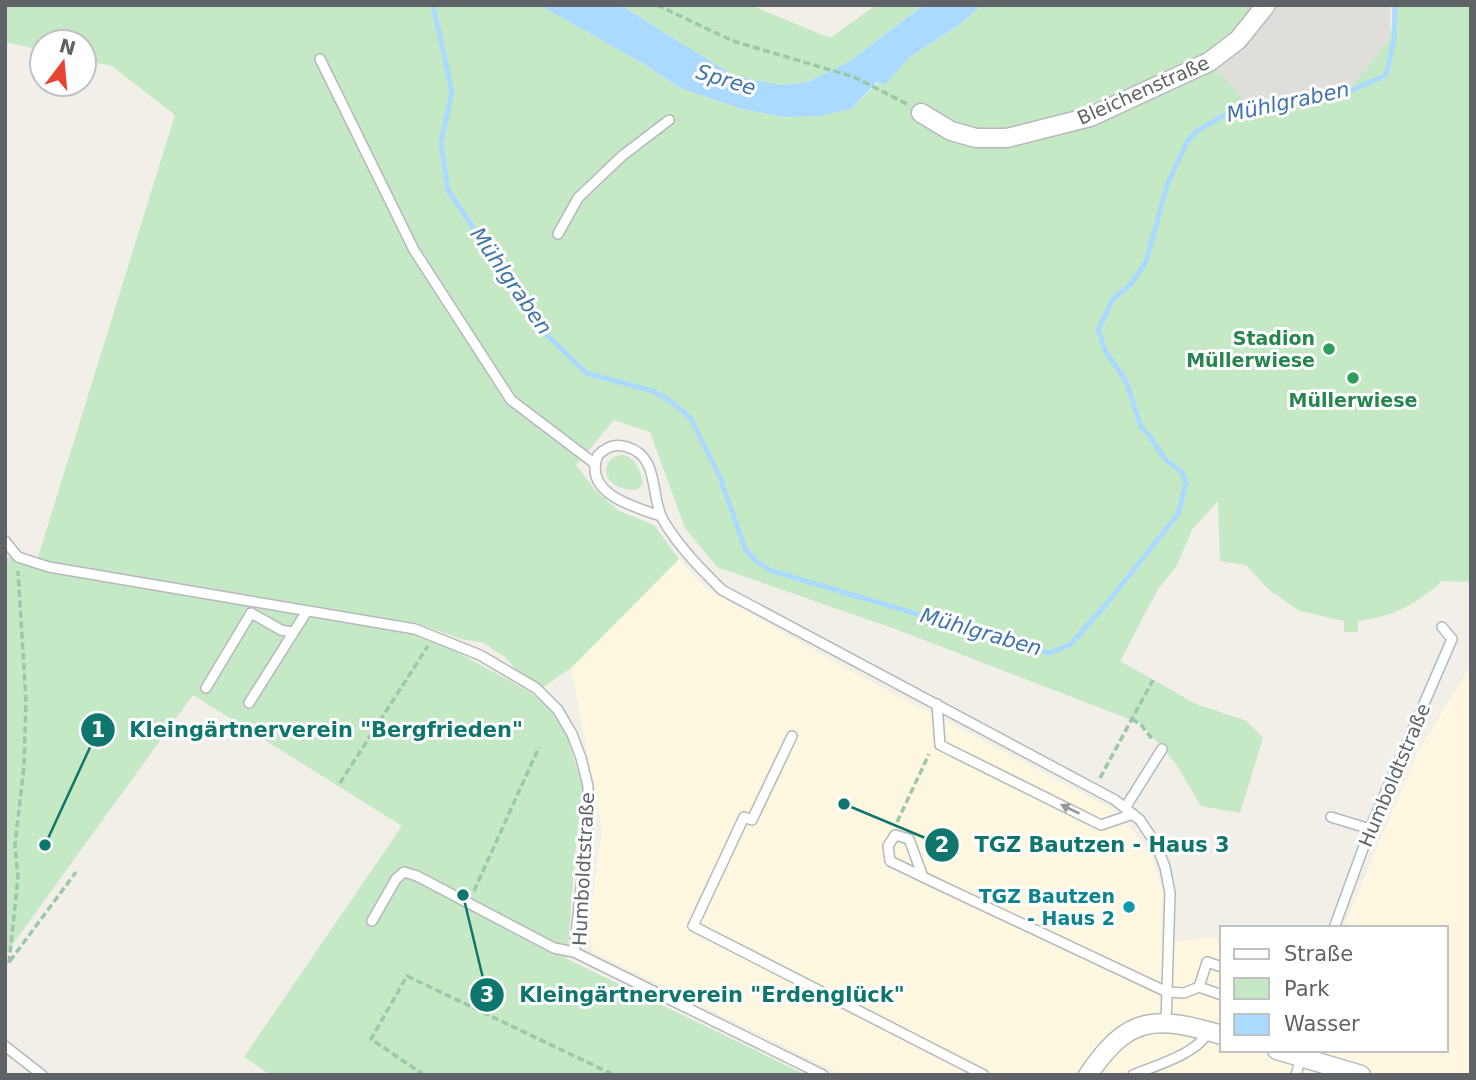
<svg xmlns="http://www.w3.org/2000/svg" width="1476" height="1080" viewBox="0 0 1476 1080" font-family="'DejaVu Sans',sans-serif">
	<style>
		.commercial { fill: #fef7e0 }
		.industrial { fill: #e0deda }
		.green { fill: #c5e8c5 }
		.water { fill: #aadaff }
		.lines { fill: none; stroke-linecap: round; stroke-linejoin: round }
		.stream { stroke: #aadaff; stroke-width: 5 }
		.service-casing { stroke: #b5b8bc; stroke-width: 12 }
		.minor-casing { stroke: #b5b8bc; stroke-width: 21 }
		.path { stroke: #9cc7a9; stroke-width: 3.5; stroke-dasharray: 7 3.5; stroke-linecap: butt }
		.service { stroke: #fff; stroke-width: 9 }
		.minor { stroke: #fff; stroke-width: 18 }
		.oneway { fill: #979a9d }
		.leisure-dot { fill: #2e9e5b; stroke: #fff; stroke-width: 2.5 }
		.culture-dot { fill: #0f9aa8; stroke: #fff; stroke-width: 2.5 }
		.labels { text-anchor: middle; stroke-width: 6; stroke-linejoin: round; paint-order: stroke }
		.street-label { font-size: 19px; fill: #5f6368; stroke: #fff }
		.leisure-label { font-size: 19px; font-weight: bold; fill: #27864d; stroke: #fff; text-anchor: end }
		.culture-label { font-size: 19px; font-weight: bold; fill: #0d838f; stroke: #fff; text-anchor: end }
		.water-label { font-size: 21px; font-style: italic; fill: #4174aa; stroke: #fff }
		.leader { fill: none; stroke: #0f766e; stroke-width: 2.5 }
		.callout-dot { fill: #0f766e; stroke: #fff; stroke-width: 2.5 }
		.mark-label { font-size: 21px; text-anchor: middle; font-weight: bold; fill: #fff }
		.callout-label { font-size: 21px; text-anchor: middle; font-weight: bold; fill: #0f766e; stroke: #fff; stroke-width: 6; stroke-linejoin: round; paint-order: stroke }
	</style>
	<rect width="100%" height="100%" fill="#f1efe8"/>
	<path class="commercial" d="M 679,559 L 705,588 L 853,672 L 1118,812 L 1151,854 L 1162,887 L 1161,943 L 1212,937 L 1222,940 L 1222,1050 L 1446,1050 L 1446,928 L 1343,928 L 1417,753 L 1471,665 L 1471,1075 L 843,1075 L 594,952 L 588,934 L 602,828 L 571,668 Z"/>
	<path class="industrial" d="M 1266,5 L 1391,5 L 1390,38 L 1346,93 L 1250,107 L 1209,62 Z"/>
	<g class="green">
		<path d="M 5,5 L 539,5 L 644,64 L 680,88 L 742,109 L 783,117 L 851,109 L 878,83 L 885,85 L 910,57 L 959,25 L 982,5 L 1266,5 L 1210,62 L 1250,107 L 1346,93 L 1390,38 L 1395,5 L 1471,5 L 1471,582 L 1442,581 C 1417,604 1392,617 1358,621 L 1358,632 L 1344,632 L 1344,621 L 1300,611 L 1269,590 L 1246,565 L 1220,561 L 1218,501 L 1192,530 L 1176,567 L 1158,589 L 1120,661 L 1196,704 L 1247,721 L 1263,738 L 1240,813 L 1201,806 L 1176,764 L 1142,724 L 898,630 L 717,567 L 685,528 L 650,432 L 614,420 L 576,465 L 596,491 L 619,511 L 654,525 L 679,559 L 571,668 L 542,688 L 519,673 L 505,657 L 484,643 L 461,639 L 416,623 L 60,565 L 38,557 L 175,115 L 112,66 L 84,60 L 84,42 L 42,42 L 42,50 L 5,42 Z"/>
		<path d="M 620,5 L 750,5 L 830,38 L 876,5 L 922,5 L 850,61 L 807,82 L 781,85 L 735,76 Z"/>
		<path d="M 625,455 C 637,460 641,472 643,484 L 636,490 C 623,490 610,486 606,473 C 606,461 613,454 625,455 Z"/>
		<path d="M 18,557 L 49,567 L 409,633 L 455,651 L 530,692 L 553,711 L 566,733 L 583,788 L 577,832 L 567,959 L 806,1075 L 271,1075 L 244,1057 L 402,826 L 193,695 L 5,955 L 5,558 Z"/>
	</g>
	<path class="water" d="M 539,5 L 620,5 L 735,76 L 781,85 L 807,82 L 850,61 L 923,5 L 982,5 L 959,25 L 910,57 L 885,85 L 877,82 L 851,109 L 820,116 L 783,117 L 742,109 L 680,88 L 644,64 Z"/>
	<g class="lines">
		<path class="stream" d="M 433,5 L 452,92 L 441,142 L 448,190 L 541,329 L 586,373 L 653,391 L 672,402 L 691,419 L 720,477 L 745,549 L 756,561 L 772,571 L 1049,653 L 1070,645 L 1108,602 L 1178,514 L 1186,483 L 1182,472 L 1165,459 L 1149,435 L 1141,427 L 1126,381 L 1106,352 L 1098,330 L 1113,299 L 1130,285 L 1146,262 L 1167,185 L 1187,142 L 1197,131 L 1233,110 L 1346,93 L 1386,75 L 1394,40 L 1395,5"/>
		<g class="service-casing">
			<g id="service">
				<path d="M 320,59 L 414,250 L 511,400 L 594,463"/>
				<path d="M 558,234 L 578,198 L 622,156 L 669,120"/>
				<path d="M 661,516 C 634,507 582,493 598,455 C 607,447 615,443 627,447 C 660,456 650,497 663,520 C 679,547 700,568 722,590 L 1115,800 L 1140,820 L 1156,844 L 1165,867 L 1170,893 L 1166,1023"/>
				<path d="M 5,541 L 18,557 L 49,567 L 415,629 L 480,655 L 536,688 L 558,710 L 572,734 L 581,758 L 588,786 L 588,824 L 574,952"/>
				<path d="M 206,688 L 251,613 L 281,630 L 292,632"/>
				<path d="M 249,703 L 307,611"/>
				<path d="M 937,704 L 940,745 L 1101,825 L 1133,814"/>
				<path d="M 792,736 L 752,820 L 744,817 L 693,926 L 984,1075"/>
				<path d="M 1125,808 L 1162,749"/>
				<path d="M 1331,817 L 1370,829"/>
				<path d="M 923,877 L 909,839 L 895,835 L 888,846 L 890,861 L 923,877 L 1167,992 L 1184,993 L 1199,987 L 1222,995"/>
				<path d="M 372,921 L 396,879 L 404,872 L 417,876 L 554,948 L 574,952 L 823,1075"/>
				<path d="M 1334,928 L 1372,824 L 1452,639 L 1442,627"/>
				<path d="M 1199,987 L 1207,962 L 1222,967"/>
				<path d="M 5,1046 L 42,1075"/>
				<path d="M 1133,1075 C 1154,1066 1200,1053 1208,1031"/>
				<path d="M 1296,1075 L 1301,1057"/>
			</g>
		</g>
		<g class="minor-casing">
			<g id="minor">
				<path d="M 921,113 L 951,131 L 976,138 L 1007,138 L 1090,117 L 1209,62 L 1238,40 L 1266,5"/>
				<path d="M 1277,1050 L 1361,1075"/>
				<path d="M 1088,1075 C 1129,1014 1156,1016 1222,1035"/>
			</g>
		</g>
		<g class="path">
			<path d="M 657,5 L 733,41 L 854,77 L 907,104"/>
			<path d="M 1132,719 L 1141,725 L 1153,740"/>
			<path d="M 1100,778 L 1153,680"/>
			<path d="M 340,783 L 428,646"/>
			<path d="M 897,822 L 929,754"/>
			<path d="M 474,891 L 539,747"/>
			<path d="M 10,961 L 76,872"/>
			<path d="M 9,963 L 18,878 L 15,845 L 24,766 L 26,701 L 18,571"/>
			<path d="M 424,1075 L 371,1039 L 407,976 L 614,1075"/>
		</g>
		<use href="#service" class="service"/>
		<use href="#minor" class="minor"/>
	</g>
	<defs><path id="oneway-solid" d="M-6-.8H1V-3.2L6.5 0L1 3.2V.8H-6Z" transform="scale(1.75)"/></defs>
	<use class="oneway" href="#oneway-solid" transform="translate(1070 809) rotate(-154)"/>
	<g class="leisure-dot">
		<circle cx="1329" cy="349" r="7"/>
		<circle cx="1353" cy="378" r="7"/>
	</g>
	<circle class="culture-dot" cx="1129" cy="907" r="7"/>
	<g class="labels">
		<g class="street-label">
			<text transform="translate(1143 90) rotate(-24)" y="7">Bleichenstraße</text>
			<text transform="translate(1394 775) rotate(-67)" y="7">Humboldtstraße</text>
			<text transform="translate(583 869) rotate(-87)" y="7">Humboldtstraße</text>
		</g>
		<g class="leisure-label">
			<text x="1315" y="345">Stadion<tspan x="1315" dy="22">Müllerwiese</tspan></text>
			<text x="1353" y="407" text-anchor="middle">Müllerwiese</text>
		</g>
		<g class="culture-label">
			<text x="1115" y="903">TGZ Bautzen<tspan x="1115" dy="22">- Haus 2</tspan></text>
		</g>
		<g class="water-label">
			<text transform="translate(726 80) rotate(17)" y="7">Spree</text>
			<text transform="translate(1288 102) rotate(-12)" y="7">Mühlgraben</text>
			<text transform="translate(511 281) rotate(55)" y="7">Mühlgraben</text>
			<text transform="translate(981 632) rotate(16)" y="7">Mühlgraben</text>
		</g>
	</g>
	<path class="leader" d="M45 845L98 730M844 804L942 845M463 895L487 995"/>
	<g class="callout-dot">
		<circle cx="45" cy="845" r="7"/>
		<circle cx="844" cy="804" r="7"/>
		<circle cx="463" cy="895" r="7"/>
		<circle cx="98" cy="730" r="18"/>
		<circle cx="942" cy="845" r="18"/>
		<circle cx="487" cy="995" r="18"/>
	</g>
	<g class="mark-label">
		<text x="98" y="737">1</text>
		<text x="942" y="852">2</text>
		<text x="487" y="1002">3</text>
	</g>
	<g class="callout-label">
		<text x="326" y="737">Kleingärtnerverein "Bergfrieden"</text>
		<text x="1102" y="852">TGZ Bautzen - Haus 3</text>
		<text x="712" y="1002">Kleingärtnerverein "Erdenglück"</text>
	</g>
	<rect width="1476" height="1080" fill="none" stroke="#5f6368" stroke-width="14"/>
	<rect x="1220" y="926" width="228" height="126" fill="#ffffff" stroke="#bfc1c3" stroke-width="2"/>
	<rect x="1234" y="949" width="35" height="10" fill="#ffffff" stroke="#bfc1c3" stroke-width="2"/>
	<text x="1284" y="961" font-size="21" fill="#5f6368">Straße</text>
	<rect x="1234" y="978" width="35" height="21" fill="#c5e8c5" stroke="#bfc1c3" stroke-width="2"/>
	<text x="1284" y="996" font-size="21" fill="#5f6368">Park</text>
	<rect x="1234" y="1014" width="35" height="21" fill="#aadaff" stroke="#bfc1c3" stroke-width="2"/>
	<text x="1284" y="1031" font-size="21" fill="#5f6368">Wasser</text>
	<g transform="translate(63 63) rotate(16)"><circle r="33" fill="#ffffff" stroke="#bfc1c3" stroke-width="2"/>
	<path d="M0-5L12 26L0 18L-12 26Z" fill="#ea4335"/>
	<text y="-10" font-size="19" font-weight="bold" text-anchor="middle" fill="#5f6368">N</text>
	</g>
</svg>
